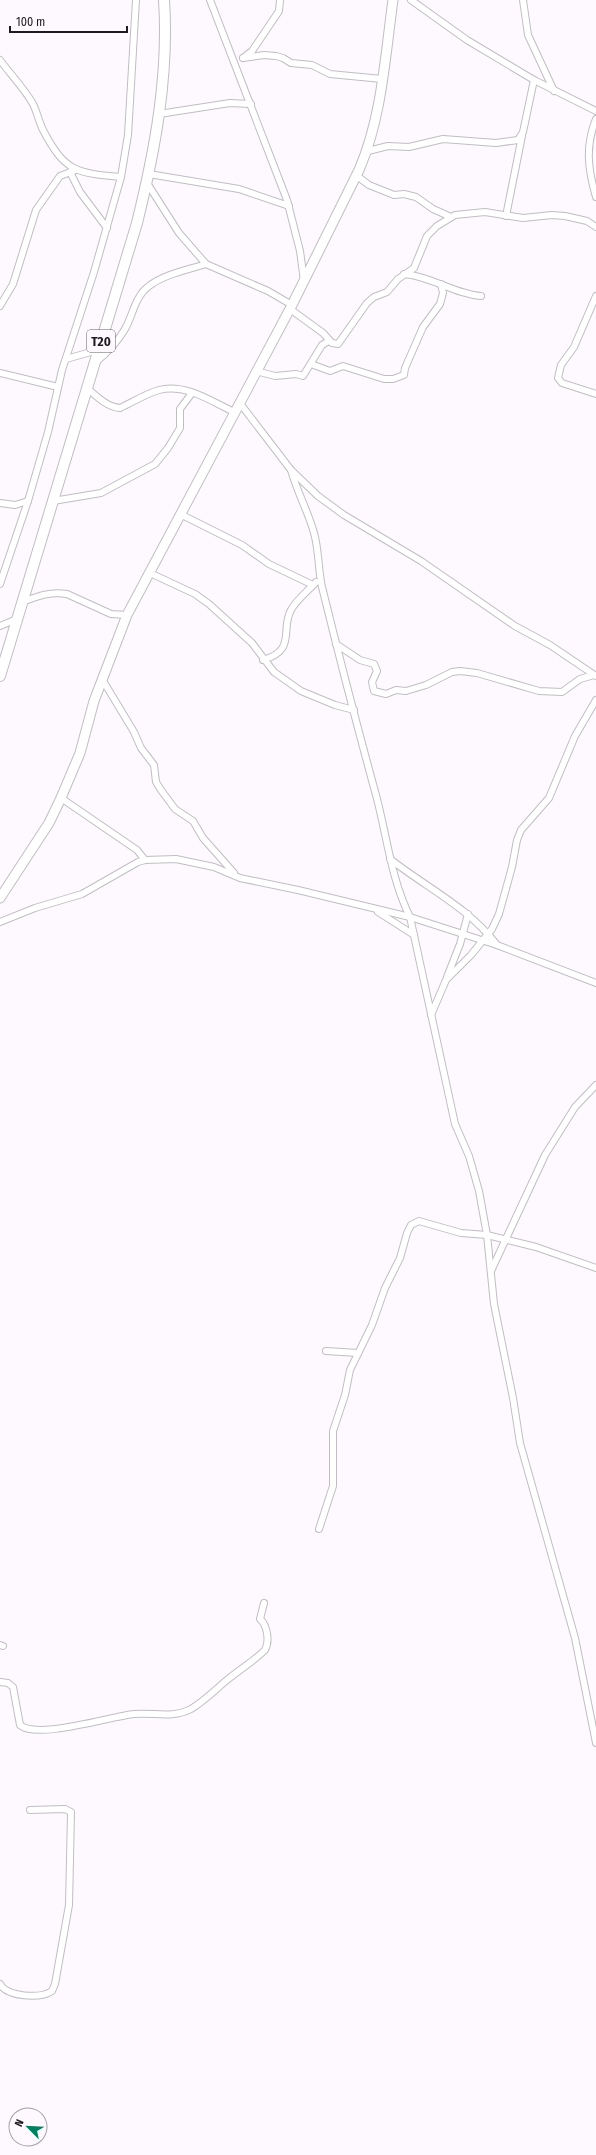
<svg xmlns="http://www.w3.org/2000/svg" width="596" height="2155" viewBox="0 0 596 2155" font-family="'Fira Sans Condensed',sans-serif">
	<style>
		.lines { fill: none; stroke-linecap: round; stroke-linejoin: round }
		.street-casing { stroke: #c1bec3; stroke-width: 8 }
		.secondary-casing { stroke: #c1bec3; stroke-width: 11 }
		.primary-casing { stroke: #c1bec3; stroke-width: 12 }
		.street { stroke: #fff; stroke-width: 6 }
		.secondary { stroke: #fff; stroke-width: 9 }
		.primary { stroke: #fff; stroke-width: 10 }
		.labels { text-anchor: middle; stroke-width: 3; stroke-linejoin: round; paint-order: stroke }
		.shield { fill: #fdf9ff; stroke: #605e61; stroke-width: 1 }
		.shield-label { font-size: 13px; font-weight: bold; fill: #1d1b1d }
	</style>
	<rect width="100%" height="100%" fill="#fdf9ff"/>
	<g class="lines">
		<g class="street-casing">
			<g id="street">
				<path d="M 210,0 L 287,200 L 300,251 L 304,281"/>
				<path d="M 411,0 L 467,40 L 534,80 L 596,111"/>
				<path d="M 523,0 L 528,35 L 554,91"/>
				<path d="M 243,58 L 264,55 L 276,56 L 283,58 L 291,63 L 312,65 L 330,74 L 382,79"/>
				<path d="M 243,58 L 252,51 L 279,11 L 280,0"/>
				<path d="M 0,60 C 11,75 24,88 33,104 C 37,112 39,122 43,130 C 65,172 76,173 121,177"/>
				<path d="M 159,114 L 230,103 L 251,104"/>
				<path d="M 596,119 C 585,146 588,170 596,197"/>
				<path d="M 368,151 L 388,146 L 409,147 L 443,139 L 496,143 L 518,140 L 523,132 L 534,80"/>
				<path d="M 70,172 L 80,192 L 107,228"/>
				<path d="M 149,174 L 239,189 L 289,206"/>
				<path d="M 357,176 L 369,185 L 394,195 L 404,194 L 416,197 L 433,209 L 451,217"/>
				<path d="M 147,183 L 179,233 L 206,264 L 268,291 L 292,305"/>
				<path d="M 506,216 L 522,136"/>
				<path d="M 404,274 C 431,276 454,294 481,296"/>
				<path d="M 596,296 L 574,347 L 561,365 L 558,378 L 562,383 L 596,394"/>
				<path d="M 0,306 L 13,284 L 36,210 L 60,176 L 76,170"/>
				<path d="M 290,309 L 323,333 L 332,343 L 338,344 L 367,303 L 374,297 L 387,292 L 398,279 L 414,268 L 427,236 L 437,226 L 455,215 L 485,212 L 523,218 L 552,215 L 565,216 L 587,221 L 596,227"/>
				<path d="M 66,359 L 98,350"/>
				<path d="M 95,363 C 107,353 117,343 125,329 C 133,315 135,296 149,286 C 165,274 187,270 206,264"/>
				<path d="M 311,364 L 330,371 L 343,366 L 384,379 L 393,379 L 404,375 L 405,368 L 423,327 L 440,304 L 443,293 L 441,284"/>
				<path d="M 256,371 L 275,376 L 296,374 L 303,376 L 322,345 L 329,341"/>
				<path d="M 0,373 L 58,387"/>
				<path d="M 87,388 C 96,396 107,407 120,408 C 133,402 145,394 159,390 C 185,383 211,401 234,412"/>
				<path d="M 239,402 L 291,470 L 318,496 L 344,515 L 421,561 L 515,626 L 550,645 L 596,676"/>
				<path d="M 291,470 C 297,492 308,511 314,533 C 319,550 318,569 322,587 C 339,656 357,726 376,795 C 387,836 391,879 410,917 L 455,1124 L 469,1156 L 479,1191 L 487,1235 L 494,1304 L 513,1398 L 520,1443 L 575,1638 L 596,1743"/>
				<path d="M 53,501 L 101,493 L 155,464 L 168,448 L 180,428 L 180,409 L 192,393"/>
				<path d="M 0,503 L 15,505 L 28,501"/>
				<path d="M 180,514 L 242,545 L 269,564 L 313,585"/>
				<path d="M 150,573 L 195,594 L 209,604 L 252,643 L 274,672 L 301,691 L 335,705 L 354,710"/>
				<path d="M 0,584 L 28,501 L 48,432 L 62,370 L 94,272 L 121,177 L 128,135 L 136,0"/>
				<path d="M 22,602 C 38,596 51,591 67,594 L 111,614 L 127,615"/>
				<path d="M 0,626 L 17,619"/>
				<path d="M 336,644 L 360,660 L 374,664 L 377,671 L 372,682 L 374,691 L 386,694 L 396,690 L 406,691 L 426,685 L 452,672 L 460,671 L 477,673 L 539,691 L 562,692 L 580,679 L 594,675"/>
				<path d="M 263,660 C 297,650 280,630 291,610 C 296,600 308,591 316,582"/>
				<path d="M 102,679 L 134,732 L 141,748 L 154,765 L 156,782 L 161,790 L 175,809 L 193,821 L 203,838 L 234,873"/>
				<path d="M 61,798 L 137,850 L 145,860"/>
				<path d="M 390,859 C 427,888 468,907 497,945"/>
				<path d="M 378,912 L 414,935"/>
				<path d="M 0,922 L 35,908 L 82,894 L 138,862 L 145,860 L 176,859 L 214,867 L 240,878 L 298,890 L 410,917 L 497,945 L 596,983"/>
				<path d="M 447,977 L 460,944 L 468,914"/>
				<path d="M 431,1015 L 446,980 L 471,955 L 492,929 L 499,914 L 512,867 L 517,840 L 521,830 L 549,798 L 575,736 L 596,700"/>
				<path d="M 491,1271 L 545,1155 L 575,1107 L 596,1085"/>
				<path d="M 326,1351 L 358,1353"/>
				<path d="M 319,1529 L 333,1486 L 333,1431 L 345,1395 L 350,1370 L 372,1325 L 385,1288 L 400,1258 L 407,1233 L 411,1225 L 419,1221 L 461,1233 L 487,1235 L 536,1247 L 596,1268"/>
				<path d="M 0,1645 L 3,1646"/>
				<path d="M 0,1682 L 8,1683 L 13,1687 L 20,1725 C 36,1740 112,1716 134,1714 C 154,1712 171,1719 191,1709 C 204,1701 215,1690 227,1680 C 239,1670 254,1661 265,1650 C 270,1641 267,1625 260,1619 L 264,1603"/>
				<path d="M 0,1984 C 7,1997 40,1999 52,1991 L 55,1984 L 69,1905 L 71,1812 L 65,1809 L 30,1810"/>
			</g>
		</g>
		<g class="secondary-casing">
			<path id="secondary" d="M 0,898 L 49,823 L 61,798 L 80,753 L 94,701 L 127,615 L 292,305 L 359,170 C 382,117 385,57 393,0"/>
		</g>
		<g class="primary-casing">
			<path id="primary" d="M 0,676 L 137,223 C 155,150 169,76 164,0"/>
		</g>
		<use href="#street" class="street"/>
		<use href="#secondary" class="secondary"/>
		<use href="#primary" class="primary"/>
	</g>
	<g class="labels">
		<rect class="shield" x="87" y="330" width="28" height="22" rx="3"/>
		<g class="shield-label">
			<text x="101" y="346">T20</text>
		</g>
	</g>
	<g transform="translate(28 2127) rotate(294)"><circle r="19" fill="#fdf9ff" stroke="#a3a0a5"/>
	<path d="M0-3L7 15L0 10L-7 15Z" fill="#008060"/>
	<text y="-6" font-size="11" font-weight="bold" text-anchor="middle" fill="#1d1b1d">N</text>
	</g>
	<path d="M10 26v6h117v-6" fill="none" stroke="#1d1b1d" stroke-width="2"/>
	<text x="16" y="26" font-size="12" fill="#1d1b1d" stroke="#fdf9ff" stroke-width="3" paint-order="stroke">100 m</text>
</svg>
